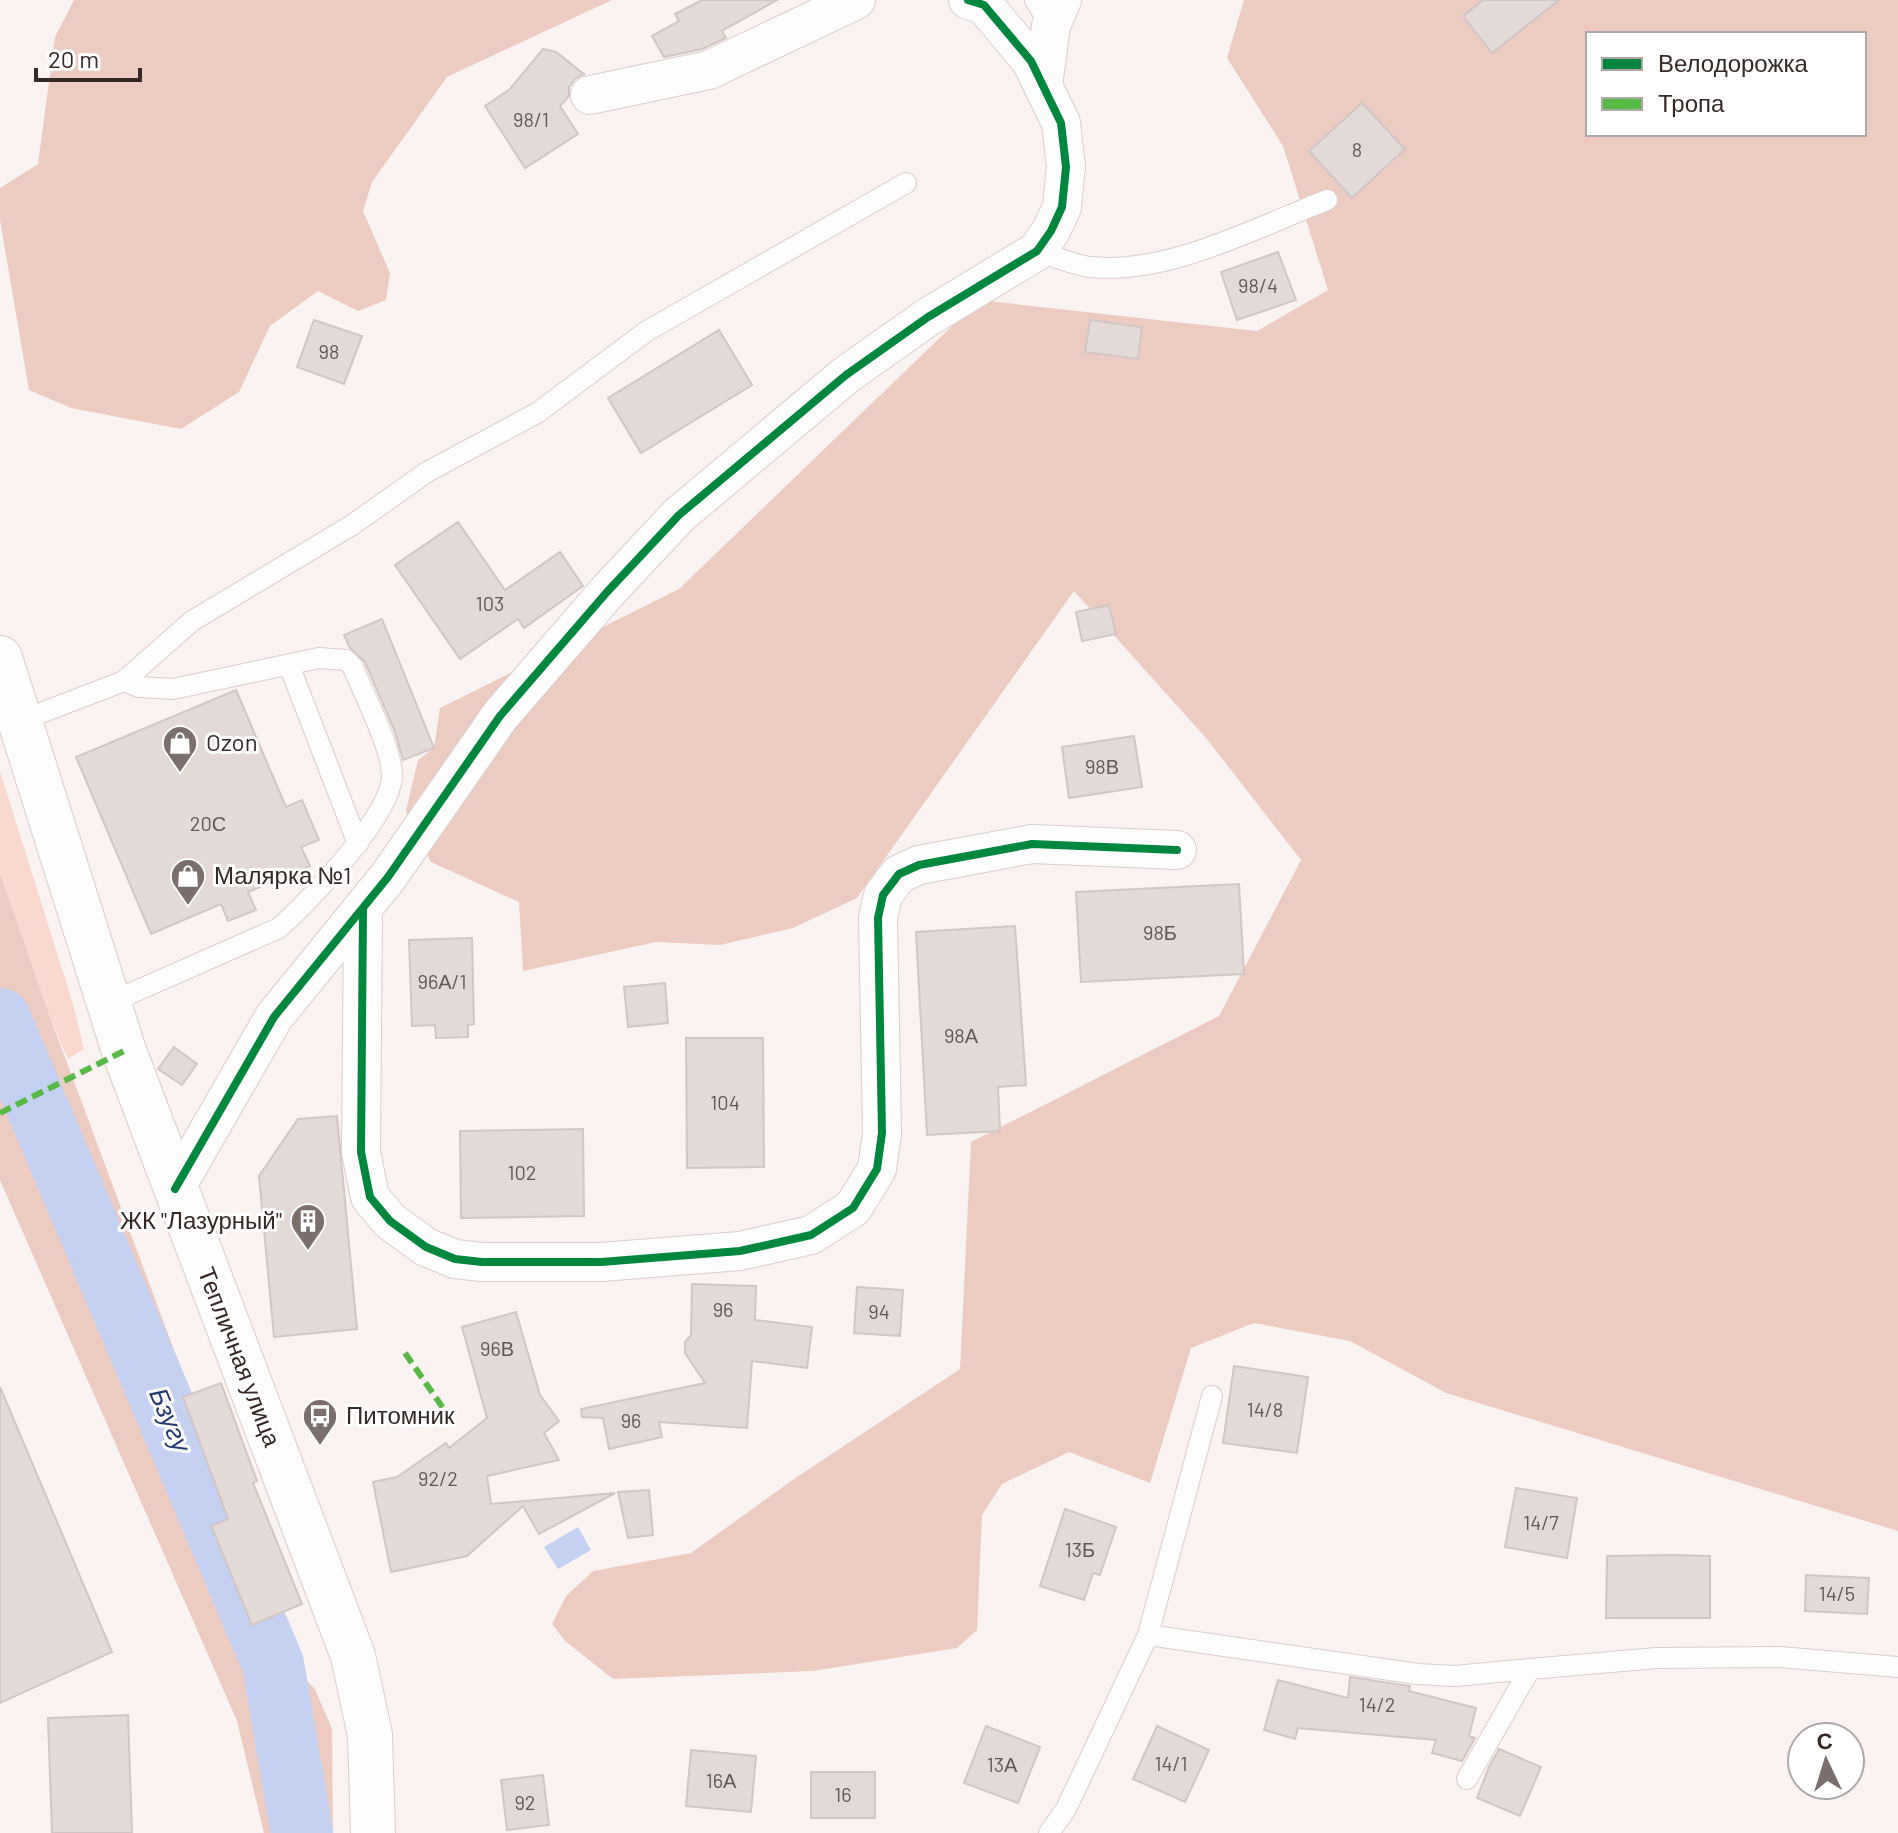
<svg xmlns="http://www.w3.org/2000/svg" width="1898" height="1833" viewBox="0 0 1898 1833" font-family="Barlow,sans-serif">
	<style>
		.green { fill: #fad8ce }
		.forest { fill: #eecbc1; fill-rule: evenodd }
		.water { fill: #c4d1f2 }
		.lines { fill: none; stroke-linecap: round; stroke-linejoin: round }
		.river { stroke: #c4d1f2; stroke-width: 62 }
		.building { fill: #e3d9d6; stroke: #d1c6c4; stroke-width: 2 }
		.service-casing { stroke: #dacfcc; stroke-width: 22 }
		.minor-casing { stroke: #dacfcc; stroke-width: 40 }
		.tertiary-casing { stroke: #dacfcc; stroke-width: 46 }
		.service { stroke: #fefdfd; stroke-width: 20 }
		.minor { stroke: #fefdfd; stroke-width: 38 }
		.tertiary { stroke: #fefdfd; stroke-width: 44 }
		.quiet { stroke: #58b947; stroke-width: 6; stroke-dasharray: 12 6; stroke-linecap: butt }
		.cycleway-casing { stroke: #fff; stroke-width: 13 }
		.cycleway { stroke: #00873e; stroke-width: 8 }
		.labels { text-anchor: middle; stroke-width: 6; stroke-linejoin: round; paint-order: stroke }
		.number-label { font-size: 20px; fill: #635754 }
		.poi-label { font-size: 24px; fill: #352825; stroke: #fff; text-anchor: start }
		.street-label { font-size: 24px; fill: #352825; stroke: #fff }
		.water-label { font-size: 26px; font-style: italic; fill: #223971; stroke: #fff }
	</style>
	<rect width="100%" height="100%" fill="#fbf3f1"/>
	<path class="green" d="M 0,771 L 73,1004 L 84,1049 L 68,1059 L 50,1017 L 0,873 Z"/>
	<g class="forest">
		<path d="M 74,0 L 612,0 L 447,77 L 372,182 L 363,211 L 390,273 L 386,300 L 358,311 L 318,291 L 270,326 L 239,392 L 181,429 L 71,408 L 29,390 L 0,220 L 0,188 L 38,164 L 55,37 Z"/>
		<path d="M 1244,0 L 1898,0 L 1898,1531 L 1446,1393 L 1350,1341 L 1254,1323 L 1191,1348 L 1150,1483 L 1069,1452 L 1002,1484 L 982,1515 L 977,1630 L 957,1648 L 813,1671 L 613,1679 L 565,1641 L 552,1624 L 566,1596 L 593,1571 L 691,1553 L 794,1479 L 960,1369 L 971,1142 L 1219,1016 L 1301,860 L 1206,738 L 1074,591 L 857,898 L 793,928 L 720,945 L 656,942 L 523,971 L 519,902 L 431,862 L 406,811 L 418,760 L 434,748 L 440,708 L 679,589 L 979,300 L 1257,331 L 1328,290 L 1283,146 L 1227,58 ZM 1588,34 L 1864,34 L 1864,134 L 1588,134 Z"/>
		<path d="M 0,873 L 50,1017 L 183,1374 L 201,1504 L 275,1648 L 315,1689 L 332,1729 L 333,1833 L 264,1833 L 237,1721 L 0,1180 Z"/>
	</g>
	<path class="water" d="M 578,1527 L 591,1550 L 558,1569 L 544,1547 Z"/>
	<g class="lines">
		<path class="river" d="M 0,1019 L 273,1664 L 302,1833"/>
	</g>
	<g class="building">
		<path d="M 702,0 L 777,0 L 722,31 L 726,38 L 702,49 L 664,57 L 652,36 L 679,21 L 675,14 Z"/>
		<path d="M 1483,0 L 1559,0 L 1492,53 L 1463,16 Z"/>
		<path d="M 543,49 L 556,52 L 584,74 L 575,79 L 569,87 L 569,96 L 560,106 L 578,134 L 525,168 L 485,106 L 510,89 Z"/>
		<path d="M 1362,103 L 1405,149 L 1352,198 L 1309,151 Z"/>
		<path d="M 1278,252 L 1296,300 L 1237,320 L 1221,272 Z"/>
		<path d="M 314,320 L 362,336 L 344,384 L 297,367 Z"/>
		<path d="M 1090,320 L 1142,327 L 1138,359 L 1085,352 Z"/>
		<path d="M 719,330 L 752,385 L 641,453 L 608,398 Z"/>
		<path d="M 458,522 L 505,590 L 560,552 L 583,586 L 524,628 L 518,619 L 460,659 L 395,565 Z"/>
		<path d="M 1109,605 L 1116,634 L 1082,641 L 1076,612 Z"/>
		<path d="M 382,619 L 434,748 L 403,760 L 395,732 L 365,662 L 350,648 L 344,635 Z"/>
		<path d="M 236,690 L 286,807 L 302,800 L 319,840 L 301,847 L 310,866 L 248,892 L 256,910 L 228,921 L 221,904 L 151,934 L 76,757 Z"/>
		<path d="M 1134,736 L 1142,787 L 1069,798 L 1062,747 Z"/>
		<path d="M 1239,884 L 1244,974 L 1081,982 L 1076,892 Z"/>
		<path d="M 1015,926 L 1026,1085 L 998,1087 L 1000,1131 L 927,1135 L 916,932 Z"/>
		<path d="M 472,938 L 474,1024 L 468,1025 L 468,1037 L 436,1038 L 435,1025 L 412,1026 L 409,940 Z"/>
		<path d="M 665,983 L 668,1023 L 628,1027 L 624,987 Z"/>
		<path d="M 686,1038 L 763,1038 L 764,1167 L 687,1168 Z"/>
		<path d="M 174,1047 L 197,1064 L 182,1085 L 158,1069 Z"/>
		<path d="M 337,1116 L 357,1329 L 274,1337 L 259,1176 L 298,1119 Z"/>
		<path d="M 583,1129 L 584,1216 L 461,1218 L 460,1131 Z"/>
		<path d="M 692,1284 L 756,1286 L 755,1320 L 812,1327 L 807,1368 L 752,1361 L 747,1428 L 659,1422 L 662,1437 L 609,1449 L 603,1418 L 582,1417 L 581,1409 L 705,1383 L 685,1353 L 685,1342 L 691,1335 Z"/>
		<path d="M 857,1287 L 903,1290 L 900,1336 L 854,1333 Z"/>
		<path d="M 516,1312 L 540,1395 L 559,1421 L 544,1433 L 559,1460 L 487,1476 L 491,1504 L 615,1493 L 539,1534 L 523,1506 L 467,1556 L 391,1572 L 373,1482 L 397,1477 L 446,1443 L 449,1448 L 487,1418 L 462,1327 Z"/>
		<path d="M 1234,1366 L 1308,1377 L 1297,1453 L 1223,1443 Z"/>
		<path d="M 221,1383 L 257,1481 L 253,1483 L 302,1604 L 252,1625 L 211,1526 L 228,1519 L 183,1397 Z"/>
		<path d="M 0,1387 L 112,1652 L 0,1703 Z"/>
		<path d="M 1516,1488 L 1577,1498 L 1567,1558 L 1505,1547 Z"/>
		<path d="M 649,1490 L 653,1535 L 628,1538 L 618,1492 Z"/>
		<path d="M 1065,1509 L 1116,1527 L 1100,1575 L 1093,1573 L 1084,1600 L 1040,1586 Z"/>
		<path d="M 1673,1555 L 1710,1556 L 1710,1618 L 1606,1618 L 1607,1556 Z"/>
		<path d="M 1806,1575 L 1869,1578 L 1867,1614 L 1805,1611 Z"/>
		<path d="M 1350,1677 L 1410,1686 L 1409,1691 L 1476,1708 L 1469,1736 L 1475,1738 L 1462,1761 L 1432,1753 L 1436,1740 L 1298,1728 L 1295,1739 L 1264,1730 L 1278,1680 L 1348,1698 Z"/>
		<path d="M 128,1715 L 132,1833 L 52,1833 L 48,1718 Z"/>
		<path d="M 986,1726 L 1040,1747 L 1018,1803 L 964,1783 Z"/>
		<path d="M 1157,1726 L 1209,1750 L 1185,1802 L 1133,1779 Z"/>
		<path d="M 1499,1749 L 1541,1767 L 1520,1816 L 1477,1798 L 1489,1767 Z"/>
		<path d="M 691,1750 L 756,1756 L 751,1812 L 686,1806 Z"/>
		<rect x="811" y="1772" width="64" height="46"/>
		<path d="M 543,1775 L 549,1825 L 507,1830 L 501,1780 Z"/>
	</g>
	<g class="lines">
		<g class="service-casing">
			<g id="service">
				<path d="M 1035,0 L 1051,26"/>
				<path d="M 1037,251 C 1054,256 1073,265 1090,267 C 1168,275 1255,228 1327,200"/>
				<path d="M 289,665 L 358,844"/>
				<path d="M 20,721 L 124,681 L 192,621 L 352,525 L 427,472 L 537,413 L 647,331 L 906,183"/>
				<path d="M 109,1003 L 279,928 C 309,902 390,816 392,777 C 393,750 363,693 353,667 L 346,660 L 319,658 L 173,689 L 139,687 L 124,681"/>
				<path d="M 1148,1635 L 1418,1674 L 1455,1676 L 1530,1669"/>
				<path d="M 1467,1779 L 1530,1669 L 1657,1658 L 1779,1657 L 1898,1667"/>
				<path d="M 1049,1833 L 1066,1809 L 1148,1635 L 1212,1396"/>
			</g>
		</g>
		<g class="minor-casing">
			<g id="minor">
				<path d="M 1043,86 L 1051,26 L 1062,0"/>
				<path d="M 590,95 L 709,70 L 856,0"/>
				<path d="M 363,910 L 361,1152 L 370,1197 L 390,1221 L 426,1247 L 455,1259 L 482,1262 L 601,1262 L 740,1251 L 811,1235 L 853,1208 L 877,1169 L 882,1133 L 878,918 L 883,895 L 899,874 L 919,865 L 1032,844 L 1177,850"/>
				<path d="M 175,1189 L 274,1017 L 388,877 L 500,716 L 607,592 L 679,515 L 846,375 L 928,317 L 1037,251 L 1051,231 L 1062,207 L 1066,167 L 1061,123 L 1031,61 L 984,5 L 968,0"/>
			</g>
		</g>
		<g class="tertiary-casing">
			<path id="tertiary" d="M 0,658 L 124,1051 L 353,1656 L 370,1735 L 373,1833"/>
		</g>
		<use href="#service" class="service"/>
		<use href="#minor" class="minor"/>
		<use href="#tertiary" class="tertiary"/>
		<g class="quiet">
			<path d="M 0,1113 L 124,1051"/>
			<path d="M 405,1353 L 443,1408"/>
		</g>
		<g class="cycleway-casing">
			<g id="cycleway">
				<path d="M 363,910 L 361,1152 L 370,1197 L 390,1221 L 426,1247 L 455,1259 L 482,1262 L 601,1262 L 740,1251 L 811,1235 L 853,1208 L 877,1169 L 882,1133 L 878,918 L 883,895 L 899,874 L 919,865 L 1032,844 L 1177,850"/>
				<path d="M 175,1189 L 274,1017 L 388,877 L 500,716 L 607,592 L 679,515 L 846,375 L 928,317 L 1037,251 L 1051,231 L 1062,207 L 1066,167 L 1061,123 L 1031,61 L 984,5 L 968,0"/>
			</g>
		</g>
		<use href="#cycleway" class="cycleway"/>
	</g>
	<defs>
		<g id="shop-pin" transform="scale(1.8)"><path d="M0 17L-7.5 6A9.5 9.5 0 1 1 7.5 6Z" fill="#7a6f6c" stroke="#fff"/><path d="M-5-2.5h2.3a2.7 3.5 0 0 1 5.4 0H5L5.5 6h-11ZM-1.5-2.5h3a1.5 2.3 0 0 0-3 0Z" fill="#fff"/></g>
		<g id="building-pin" transform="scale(1.8)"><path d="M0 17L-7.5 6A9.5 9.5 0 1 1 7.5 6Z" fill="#7a6f6c" stroke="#fff"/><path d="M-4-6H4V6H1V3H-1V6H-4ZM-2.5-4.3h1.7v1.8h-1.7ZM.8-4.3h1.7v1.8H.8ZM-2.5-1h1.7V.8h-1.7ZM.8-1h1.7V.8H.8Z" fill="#fff"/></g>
		<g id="bus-pin" transform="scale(1.8)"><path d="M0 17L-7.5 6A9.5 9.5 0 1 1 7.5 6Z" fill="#7a6f6c" stroke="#fff"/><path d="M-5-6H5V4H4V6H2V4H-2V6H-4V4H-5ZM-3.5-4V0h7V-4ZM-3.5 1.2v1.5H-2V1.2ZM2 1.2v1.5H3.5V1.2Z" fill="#fff"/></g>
	</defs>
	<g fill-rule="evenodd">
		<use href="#shop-pin" x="180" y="743"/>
		<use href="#shop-pin" x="188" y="876"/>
		<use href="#building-pin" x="308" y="1221"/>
		<use href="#bus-pin" x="320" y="1416"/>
	</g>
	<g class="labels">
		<g class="number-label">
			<text x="531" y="127">98/1</text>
			<text x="1357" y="157">8</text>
			<text x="1258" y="293">98/4</text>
			<text x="329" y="359">98</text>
			<text x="490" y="611">103</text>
			<text x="1102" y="774">98В</text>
			<text x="208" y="831">20С</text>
			<text x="1160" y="940">98Б</text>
			<text x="442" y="989">96А/1</text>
			<text x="961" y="1043">98А</text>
			<text x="725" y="1110">104</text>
			<text x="522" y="1180">102</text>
			<text x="723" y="1317">96</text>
			<text x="879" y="1319">94</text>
			<text x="497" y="1356">96В</text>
			<text x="1265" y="1417">14/8</text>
			<text x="631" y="1428">96</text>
			<text x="438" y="1486">92/2</text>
			<text x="1541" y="1530">14/7</text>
			<text x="1080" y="1557">13Б</text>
			<text x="1837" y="1601">14/5</text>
			<text x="1377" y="1712">14/2</text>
			<text x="1171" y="1771">14/1</text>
			<text x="1002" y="1772">13А</text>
			<text x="721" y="1788">16А</text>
			<text x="843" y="1802">16</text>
			<text x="525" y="1810">92</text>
		</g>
		<g class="poi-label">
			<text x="206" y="751">Ozon</text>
			<text x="214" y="884">Малярка №1</text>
			<text x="282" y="1229" text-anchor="end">ЖК "Лазурный"</text>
			<text x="346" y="1424">Питомник</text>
		</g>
		<g class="street-label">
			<text transform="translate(239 1357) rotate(69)" y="8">Тепличная улица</text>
		</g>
		<g class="water-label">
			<text transform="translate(170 1420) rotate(67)" y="9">Бзугу</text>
		</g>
	</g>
	<rect x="1586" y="32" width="280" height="104" fill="#ffffff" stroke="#aea9a8" stroke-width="2"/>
	<rect x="1602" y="58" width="40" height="12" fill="#00873e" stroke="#aea9a8" stroke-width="2"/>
	<text x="1658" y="72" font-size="24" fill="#352825">Велодорожка</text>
	<rect x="1602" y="98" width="40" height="12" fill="#58b947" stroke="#aea9a8" stroke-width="2"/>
	<text x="1658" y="112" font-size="24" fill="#352825">Тропа</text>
	<g transform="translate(1826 1761) rotate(356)"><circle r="38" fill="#ffffff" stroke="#aea9a8" stroke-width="2"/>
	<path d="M0-6L14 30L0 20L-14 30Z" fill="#7a6f6c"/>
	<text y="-12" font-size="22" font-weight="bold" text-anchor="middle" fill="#352825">С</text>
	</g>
	<path d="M36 68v12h104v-12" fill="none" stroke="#352825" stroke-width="4"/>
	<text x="48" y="68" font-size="24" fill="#352825" stroke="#ffffff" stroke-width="6" paint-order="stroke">20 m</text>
</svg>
